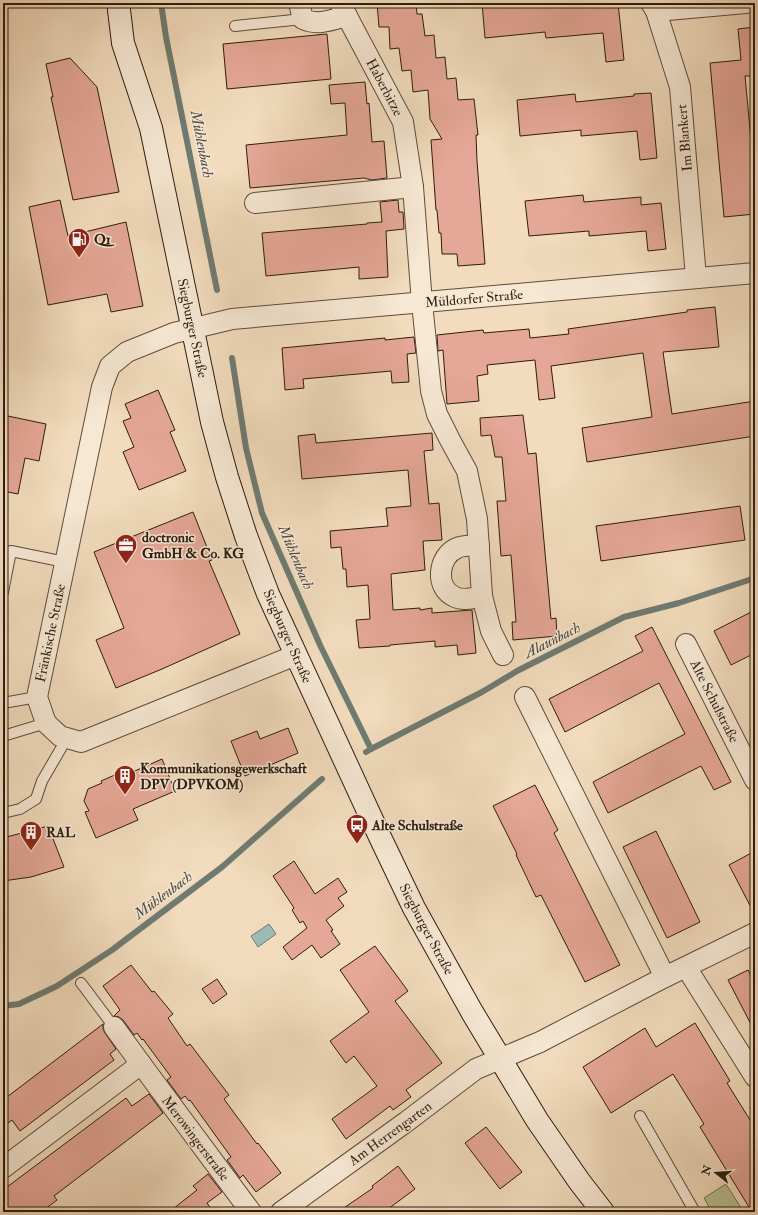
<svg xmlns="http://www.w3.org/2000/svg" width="758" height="1215" viewBox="0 0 758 1215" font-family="'IM FELL Double Pica',serif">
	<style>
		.green { fill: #b9c092; stroke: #736e52 }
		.water { fill: #9bbbb3; stroke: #6f7b72 }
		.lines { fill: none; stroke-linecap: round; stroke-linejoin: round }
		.stream { stroke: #6f7b72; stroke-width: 6 }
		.building { fill: #e5a797; stroke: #2d1c11 }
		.service-casing { stroke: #5e4c3c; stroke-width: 12 }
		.minor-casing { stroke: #5e4c3c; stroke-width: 22 }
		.secondary-casing { stroke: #2d1c11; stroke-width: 24 }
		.service { stroke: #f7e8d4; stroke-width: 10 }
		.minor { stroke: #f7e8d4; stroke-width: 20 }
		.secondary { stroke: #f7e8d4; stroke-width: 22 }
		.labels { text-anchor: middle; stroke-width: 3; stroke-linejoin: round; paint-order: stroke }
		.street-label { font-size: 14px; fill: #2d1c11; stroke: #f7e8d4 }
		.poi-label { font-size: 14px; font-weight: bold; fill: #2d1c11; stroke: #f7e8d4; text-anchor: start }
		.water-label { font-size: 15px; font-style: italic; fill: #4e4c42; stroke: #f7e8d4 }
	</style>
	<rect width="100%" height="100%" fill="#f2dcbd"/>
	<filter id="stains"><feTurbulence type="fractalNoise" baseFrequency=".005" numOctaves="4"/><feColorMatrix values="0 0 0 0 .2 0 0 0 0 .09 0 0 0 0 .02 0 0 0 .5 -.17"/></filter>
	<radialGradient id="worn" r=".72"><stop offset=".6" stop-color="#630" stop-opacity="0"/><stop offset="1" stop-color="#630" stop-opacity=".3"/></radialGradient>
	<path class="green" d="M 726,1184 L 743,1211 L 742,1212 L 712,1212 L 704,1198 Z"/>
	<path class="water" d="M 269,924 L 276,934 L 258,947 L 251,936 Z"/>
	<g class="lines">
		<g class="stream">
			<path d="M 161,3 L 166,37 L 217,290"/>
			<path d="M 232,358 L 246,448 L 262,513 L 320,645 L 371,749 L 366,752"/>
			<path d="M 371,749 L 482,692 L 517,671 L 624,617 L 679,603 L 755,578"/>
			<path d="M 3,1006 L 19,1004 L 57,986 L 112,950 L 222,867 L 322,779"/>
		</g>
	</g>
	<g class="building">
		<path d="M 377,3 L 416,3 L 417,14 L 422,14 L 425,36 L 434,35 L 436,58 L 445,57 L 447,79 L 456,78 L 458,100 L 474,99 L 478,135 L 476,135 L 477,161 L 485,264 L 458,266 L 457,254 L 442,254 L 441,233 L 439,233 L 437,210 L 436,210 L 431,140 L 442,139 L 430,119 L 428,90 L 413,92 L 411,70 L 402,71 L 399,48 L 390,49 L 389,27 L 379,27 Z"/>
		<path d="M 482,3 L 618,3 L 624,60 L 606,62 L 603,33 L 546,38 L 545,32 L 485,38 Z"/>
		<path d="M 755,27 L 755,76 L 745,76 L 755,183 L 755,214 L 724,217 L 710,63 L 741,60 L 738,29 Z"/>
		<path d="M 327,34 L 331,79 L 227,89 L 223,44 Z"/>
		<path d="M 70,58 L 97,87 L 119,192 L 73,200 L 51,97 L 53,97 L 46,64 Z"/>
		<path d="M 365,82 L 367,104 L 369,103 L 372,142 L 384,141 L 387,178 L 372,180 L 364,178 L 250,188 L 246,145 L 347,135 L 345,103 L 331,104 L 329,85 Z"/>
		<path d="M 651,93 L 657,158 L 640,160 L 637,131 L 581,136 L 581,130 L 520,136 L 517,100 L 575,94 L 576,102 L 634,96 L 634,94 Z"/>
		<path d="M 583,195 L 584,202 L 641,197 L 641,205 L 661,203 L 666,249 L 648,251 L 646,231 L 589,236 L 589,231 L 529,236 L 525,201 Z"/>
		<path d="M 60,200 L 68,236 L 126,222 L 143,306 L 111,312 L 107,294 L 48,305 L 29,207 Z"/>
		<path d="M 398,200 L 399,212 L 403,212 L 404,229 L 386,231 L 388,277 L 359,279 L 359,267 L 266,276 L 262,233 L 367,224 L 367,223 L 382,222 L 380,202 Z"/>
		<path d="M 715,307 L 719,347 L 663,352 L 672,414 L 755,401 L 755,436 L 587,462 L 582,428 L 652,417 L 643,353 L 551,366 L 555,398 L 539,400 L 535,360 L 487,365 L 488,374 L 477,376 L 479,401 L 447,404 L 443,350 L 438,351 L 437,335 L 483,330 L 484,333 L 529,329 L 530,338 L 569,334 L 568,329 L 687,312 L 687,310 Z"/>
		<path d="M 414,337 L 416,353 L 407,354 L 409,382 L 392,383 L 391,371 L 303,379 L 304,388 L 285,390 L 282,348 L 385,338 L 385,340 Z"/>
		<path d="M 158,390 L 175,430 L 170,432 L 186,471 L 139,490 L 123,452 L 134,447 L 123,421 L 131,418 L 125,404 Z"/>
		<path d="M 3,415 L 46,424 L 39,461 L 25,458 L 18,494 L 3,491 Z"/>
		<path d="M 523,415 L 528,454 L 536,453 L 551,619 L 556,618 L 557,636 L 513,640 L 512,622 L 516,622 L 511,555 L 501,556 L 497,501 L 506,501 L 502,457 L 495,457 L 491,435 L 481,436 L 480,418 Z"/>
		<path d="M 432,433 L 433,450 L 424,451 L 429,504 L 439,503 L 442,540 L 423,541 L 425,570 L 391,574 L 393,610 L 420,608 L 420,610 L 432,608 L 432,613 L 472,610 L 476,653 L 458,655 L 457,645 L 435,647 L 435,641 L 390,645 L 390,646 L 359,648 L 356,620 L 370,619 L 368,585 L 347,587 L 346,569 L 343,569 L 341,547 L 331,548 L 330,531 L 388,526 L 386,508 L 411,506 L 408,470 L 302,479 L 298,436 L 315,434 L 316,443 Z"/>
		<path d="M 740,506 L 745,540 L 601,561 L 596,526 Z"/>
		<path d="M 193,512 L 212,560 L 209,561 L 240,634 L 162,669 L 116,688 L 96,640 L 124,628 L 94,552 Z"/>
		<path d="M 755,610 L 755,653 L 731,665 L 714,631 Z"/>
		<path d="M 652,627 L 731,782 L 714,790 L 701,766 L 608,813 L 593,782 L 685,734 L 659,683 L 565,732 L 549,699 L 643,651 L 635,636 Z"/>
		<path d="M 288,728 L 298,753 L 245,776 L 231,741 L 257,731 L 260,739 Z"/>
		<path d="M 162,759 L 175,791 L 133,809 L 138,820 L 96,838 L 85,812 L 89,811 L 84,801 L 88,789 L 102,783 L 101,781 L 117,774 L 119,778 Z"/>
		<path d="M 535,785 L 558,830 L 554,833 L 620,965 L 585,982 L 541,895 L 536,897 L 516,855 L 517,854 L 493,806 Z"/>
		<path d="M 48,826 L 64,867 L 31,877 L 3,881 L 3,838 Z"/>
		<path d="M 656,831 L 700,922 L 667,938 L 623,847 Z"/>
		<path d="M 755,851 L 755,915 L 729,865 Z"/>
		<path d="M 294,861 L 315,894 L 338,878 L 347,892 L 338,898 L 344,906 L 326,920 L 333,930 L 331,931 L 340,944 L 321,958 L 312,945 L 292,960 L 283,947 L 307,928 L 303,921 L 300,923 L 292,910 L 294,908 L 273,876 Z"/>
		<path d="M 375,946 L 408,991 L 395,1001 L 442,1063 L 406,1090 L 411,1097 L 393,1110 L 390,1106 L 346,1139 L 332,1119 L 377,1086 L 354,1056 L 346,1063 L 330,1041 L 369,1012 L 340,970 Z"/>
		<path d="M 131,965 L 152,992 L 154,991 L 173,1014 L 168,1018 L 187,1046 L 190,1044 L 229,1095 L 224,1099 L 257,1144 L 258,1143 L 281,1173 L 256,1192 L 243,1175 L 240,1178 L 227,1160 L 231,1157 L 190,1100 L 189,1101 L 185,1096 L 181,1099 L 167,1080 L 171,1077 L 143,1039 L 142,1040 L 137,1033 L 134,1035 L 123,1020 L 119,1017 L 114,1016 L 120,1010 L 103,986 Z"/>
		<path d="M 748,970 L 755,984 L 755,1032 L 728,980 Z"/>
		<path d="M 217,979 L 227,994 L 213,1004 L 202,989 Z"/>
		<path d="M 695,1023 L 730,1081 L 727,1083 L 755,1128 L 755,1212 L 752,1212 L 700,1127 L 704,1124 L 673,1074 L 611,1113 L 583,1067 L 645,1028 L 656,1047 Z"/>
		<path d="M 103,1024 L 103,1029 L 105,1033 L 116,1049 L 110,1054 L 114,1060 L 20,1131 L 12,1120 L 3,1127 L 3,1100 Z"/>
		<path d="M 149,1094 L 163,1113 L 54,1196 L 57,1200 L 41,1212 L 3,1212 L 3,1190 L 126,1098 L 132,1106 Z"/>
		<path d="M 486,1127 L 522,1172 L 500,1189 L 465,1143 Z"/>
		<path d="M 398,1166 L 415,1189 L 384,1212 L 338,1212 L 373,1188 L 372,1186 Z"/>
		<path d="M 208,1174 L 222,1192 L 207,1203 L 213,1212 L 169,1212 L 197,1190 L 193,1186 Z"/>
	</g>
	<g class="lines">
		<g class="service-casing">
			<g id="service">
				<path d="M 235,26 L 303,19"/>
				<path d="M 3,592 L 11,551 L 65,562"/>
				<path d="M 3,703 L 37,697"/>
				<path d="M 3,736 L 46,723"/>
				<path d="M 3,813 L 20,809 L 36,799 L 42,781 L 67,738"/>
				<path d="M 81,983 L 114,1027"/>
				<path d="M 640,1116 L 695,1212"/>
			</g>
		</g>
		<g class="minor-casing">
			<g id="minor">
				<path d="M 301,3 L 300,7 L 303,19 C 317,26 332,20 347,16"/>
				<path d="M 340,3 L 403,122 L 413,187 L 422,303 L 431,391 L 437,414 L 450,440 L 467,471 L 477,519 L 482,596 L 491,631 L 503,655"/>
				<path d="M 651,3 L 656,11 L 680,87 L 696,278"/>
				<path d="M 656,11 L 746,3"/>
				<path d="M 255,203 L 413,187"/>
				<path d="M 479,545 C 472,546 463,545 457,548 C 438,556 434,588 455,597 C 463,601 474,598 482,596"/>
				<path d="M 686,644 L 755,780"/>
				<path d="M 296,655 L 81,742 L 60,736 L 46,723 L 37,697 L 102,387 L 110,366 L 127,352 L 174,333 L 232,319 L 755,273"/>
				<path d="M 525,697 L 665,977"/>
				<path d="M 686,967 L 755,1077"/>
				<path d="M 141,1064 L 251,1212"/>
				<path d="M 3,1168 L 141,1064 L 114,1027"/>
				<path d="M 281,1212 L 406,1122 L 476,1069 L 540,1042 L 665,977 L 755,933"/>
			</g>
		</g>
		<g class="secondary-casing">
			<path id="secondary" d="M 119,3 L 119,10 L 123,43 L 151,128 L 212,422 L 227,477 L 246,536 L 268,594 L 380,837 L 414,908 L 472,1012 L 537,1120 L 579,1181 L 603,1212"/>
		</g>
		<use href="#service" class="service"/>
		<use href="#minor" class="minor"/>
		<use href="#secondary" class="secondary"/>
	</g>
	<defs>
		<g id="fuel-pin" transform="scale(1.15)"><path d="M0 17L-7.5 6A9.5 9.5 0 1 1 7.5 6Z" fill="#8f2418" stroke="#f7e8d4"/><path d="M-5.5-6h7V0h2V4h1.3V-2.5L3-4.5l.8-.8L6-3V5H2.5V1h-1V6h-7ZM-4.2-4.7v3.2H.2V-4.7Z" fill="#fff"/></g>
		<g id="office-pin" transform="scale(1.15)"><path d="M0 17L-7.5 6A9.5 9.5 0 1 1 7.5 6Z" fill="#8f2418" stroke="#f7e8d4"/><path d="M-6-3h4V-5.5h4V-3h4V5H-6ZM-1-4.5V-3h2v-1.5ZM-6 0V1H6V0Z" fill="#fff"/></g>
		<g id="building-pin" transform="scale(1.15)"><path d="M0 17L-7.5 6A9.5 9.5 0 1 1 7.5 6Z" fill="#8f2418" stroke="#f7e8d4"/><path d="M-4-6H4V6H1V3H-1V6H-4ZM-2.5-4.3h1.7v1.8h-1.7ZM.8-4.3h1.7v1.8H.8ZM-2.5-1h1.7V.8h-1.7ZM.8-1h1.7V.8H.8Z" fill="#fff"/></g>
		<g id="bus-pin" transform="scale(1.15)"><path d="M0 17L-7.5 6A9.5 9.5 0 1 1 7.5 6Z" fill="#8f2418" stroke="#f7e8d4"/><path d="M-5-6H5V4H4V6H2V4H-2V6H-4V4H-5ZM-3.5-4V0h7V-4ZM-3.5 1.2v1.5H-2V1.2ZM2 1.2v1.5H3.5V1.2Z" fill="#fff"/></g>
	</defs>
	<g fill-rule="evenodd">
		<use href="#fuel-pin" x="79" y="239"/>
		<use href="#office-pin" x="126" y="545"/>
		<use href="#building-pin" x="125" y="776"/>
		<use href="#bus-pin" x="357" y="825"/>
		<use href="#building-pin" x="31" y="832"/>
	</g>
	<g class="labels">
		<g class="street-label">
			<text transform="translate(385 87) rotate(62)" y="5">Haberbitze</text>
			<text transform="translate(684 138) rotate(-95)" y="5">Im Blankert</text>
			<text transform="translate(474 298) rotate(-5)" y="5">Müldorfer Straße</text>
			<text transform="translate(193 328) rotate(78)" y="5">Siegburger Straße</text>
			<text transform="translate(50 633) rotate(-78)" y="5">Fränkische Straße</text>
			<text transform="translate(288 636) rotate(66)" y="5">Siegburger Straße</text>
			<text transform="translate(715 701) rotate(63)" y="5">Alte Schulstraße</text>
			<text transform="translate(427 929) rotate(62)" y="5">Siegburger Straße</text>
			<text transform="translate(390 1133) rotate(-36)" y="5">Am Herrengarten</text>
			<text transform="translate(196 1138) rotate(53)" y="5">Merowingerstraße</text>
		</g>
		<g class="poi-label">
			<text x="94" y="244">Q1</text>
			<text x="142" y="542">doctronic<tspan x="142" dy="16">GmbH &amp; Co. KG</tspan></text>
			<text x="140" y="773">Kommunikationsgewerkschaft<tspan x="140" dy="16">DPV (DPVKOM)</tspan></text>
			<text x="372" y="830">Alte Schulstraße</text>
			<text x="46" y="837">RAL</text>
		</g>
		<g class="water-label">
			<text transform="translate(202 144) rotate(79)" y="5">Mühlenbach</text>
			<text transform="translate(296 557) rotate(67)" y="5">Mühlenbach</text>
			<text transform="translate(552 640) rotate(-27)" y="5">Alaunbach</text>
			<text transform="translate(163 895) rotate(-37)" y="5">Mühlenbach</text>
		</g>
	</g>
	<rect width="758" height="1215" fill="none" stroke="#f2dcbd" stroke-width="16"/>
	<rect x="4" y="4" width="750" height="1207" fill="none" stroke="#2d1c11" stroke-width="2"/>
	<rect x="8" y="8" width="742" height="1199" fill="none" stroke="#2d1c11"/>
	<g transform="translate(716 1173) rotate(287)" stroke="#f7e8d4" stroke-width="3" paint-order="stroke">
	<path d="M0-3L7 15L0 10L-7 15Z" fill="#2d1c11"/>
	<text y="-6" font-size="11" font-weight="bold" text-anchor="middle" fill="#2d1c11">N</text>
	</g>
	<rect width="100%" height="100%" filter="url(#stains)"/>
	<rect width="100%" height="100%" fill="url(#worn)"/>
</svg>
